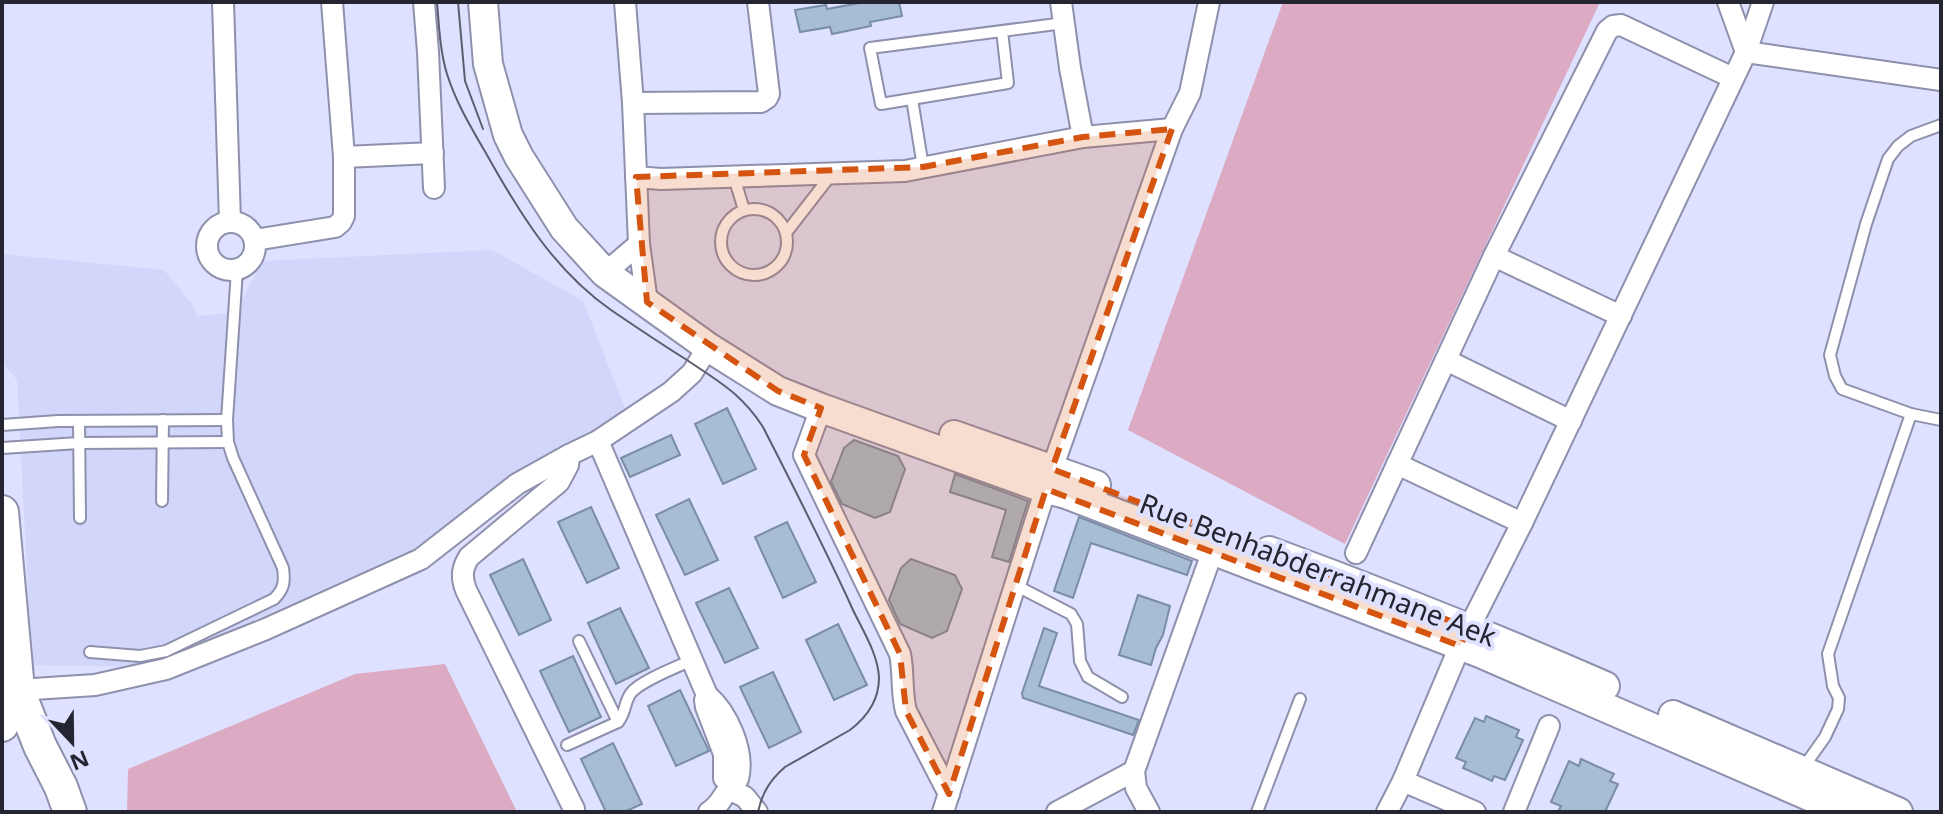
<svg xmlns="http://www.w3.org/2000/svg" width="1943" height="814" viewBox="0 0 1943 814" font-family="'Noto Sans',sans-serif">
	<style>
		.built { fill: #d2d6fa }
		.green { fill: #dcaac3 }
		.building { fill: #a7bdd4; stroke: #798ea4; stroke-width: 2 }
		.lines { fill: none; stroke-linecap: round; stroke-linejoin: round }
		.service-casing { stroke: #8e90ac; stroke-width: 14 }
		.minor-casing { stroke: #8e90ac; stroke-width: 24 }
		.secondary-casing { stroke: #8e90ac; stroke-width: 32 }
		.primary-casing { stroke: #8e90ac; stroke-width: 36 }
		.trunk-casing { stroke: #8e90ac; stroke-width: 36 }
		.service { stroke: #fff; stroke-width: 10 }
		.minor { stroke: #fff; stroke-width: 20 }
		.secondary { stroke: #fff; stroke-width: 28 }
		.primary { stroke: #fff; stroke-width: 32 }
		.trunk { stroke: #fff; stroke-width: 32 }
		.tram { stroke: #5c5d6e; stroke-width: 2 }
		.marked { fill: #d45410; fill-opacity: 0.2; stroke: #d45410; stroke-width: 6; stroke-dasharray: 16 10; stroke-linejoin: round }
		.labels { text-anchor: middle; stroke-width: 8; stroke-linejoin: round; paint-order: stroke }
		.street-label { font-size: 28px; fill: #242530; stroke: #dee1ff }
	</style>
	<rect width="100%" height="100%" fill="#dee1ff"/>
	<path class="built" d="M 492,250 L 583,301 L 626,411 L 608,426 L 415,548 L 150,667 L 32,665 L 17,380 L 4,364 L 2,254 L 164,270 L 193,305 L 197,316 L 242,312 L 242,300 L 262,261 Z"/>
	<g class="green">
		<path d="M 1283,2 L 1600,2 L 1345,544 L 1128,430 Z"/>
		<path d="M 445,664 L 517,812 L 127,812 L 128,769 L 355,674 Z"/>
	</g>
	<g class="building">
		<path d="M 865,2 L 899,2 L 902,16 L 870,22 L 871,26 L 832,34 L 830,27 L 800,32 L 795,10 L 826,5 L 827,9 Z"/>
		<path d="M 727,408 L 756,469 L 723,484 L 695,424 Z"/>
		<path d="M 671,435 L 680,455 L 630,477 L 621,458 Z"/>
		<path d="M 854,440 L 898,456 L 905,469 L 890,512 L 875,518 L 842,504 L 831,482 L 844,448 Z"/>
		<path d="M 955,474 L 1028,501 L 1009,562 L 992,557 L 1006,510 L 950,492 Z"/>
		<path d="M 689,499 L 718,560 L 685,575 L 656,515 Z"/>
		<path d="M 591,507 L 619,568 L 587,583 L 558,522 Z"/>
		<path d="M 1079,517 L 1192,561 L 1187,575 L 1091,543 L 1073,598 L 1054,591 Z"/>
		<path d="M 787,522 L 816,582 L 783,598 L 755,537 Z"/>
		<path d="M 523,559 L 551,620 L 519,635 L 490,575 Z"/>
		<path d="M 911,559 L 955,575 L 962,589 L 947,631 L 932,638 L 900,624 L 889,600 L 901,568 Z"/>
		<path d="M 729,588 L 758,648 L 725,663 L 696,603 Z"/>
		<path d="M 1138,595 L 1170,606 L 1163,635 L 1156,648 L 1151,665 L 1119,655 Z"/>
		<path d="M 620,608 L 649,668 L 616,684 L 588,623 Z"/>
		<path d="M 838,624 L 867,685 L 834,700 L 806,640 Z"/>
		<path d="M 1044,628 L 1057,633 L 1039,686 L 1139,720 L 1133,735 L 1023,698 L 1022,693 Z"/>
		<path d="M 573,656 L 601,717 L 569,732 L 540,671 Z"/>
		<path d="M 773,672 L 801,732 L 769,748 L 740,687 Z"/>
		<path d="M 680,690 L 709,751 L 676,766 L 648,706 Z"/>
		<path d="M 1486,716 L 1519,730 L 1516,737 L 1523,740 L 1505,780 L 1494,776 L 1492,781 L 1463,768 L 1466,762 L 1456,758 L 1475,718 L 1484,722 Z"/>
		<path d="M 613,743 L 642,804 L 624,812 L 606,812 L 581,759 Z"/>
		<path d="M 1581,759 L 1614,774 L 1610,781 L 1618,784 L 1605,812 L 1558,812 L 1561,806 L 1551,802 L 1569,761 L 1579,766 Z"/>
	</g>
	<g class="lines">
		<g class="service-casing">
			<g id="service">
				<path d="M 1002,31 L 1008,83 L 881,104 L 870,48 L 1064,23"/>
				<path d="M 912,99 L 923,167"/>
				<path d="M 1941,125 L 1911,136 L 1898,146 L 1888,159 L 1866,224 L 1830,355 L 1835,376 L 1842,389 L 1911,414 L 1941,420"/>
				<path d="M 734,177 L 744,210"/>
				<circle cx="754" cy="242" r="33"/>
				<path d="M 786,233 L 831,175"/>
				<path d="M 79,421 L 80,518"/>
				<path d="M 2,425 L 58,421 L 227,420"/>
				<path d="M 2,448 L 79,443 L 228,442"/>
				<path d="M 162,501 L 163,420"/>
				<path d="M 1015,585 L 1071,614 L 1077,624 L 1080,661 L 1088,677 L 1122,697"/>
				<path d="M 579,641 L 618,722"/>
				<path d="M 90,652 L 140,656 L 166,651 L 274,599 C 284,589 285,582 283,568 L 233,458 L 228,442 L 227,420 L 237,270"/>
				<path d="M 567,745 L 618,722 C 626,713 624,702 631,693 C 640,681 677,667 692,660"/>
				<path d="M 1803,768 L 1825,737 L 1838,709 L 1839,698 L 1833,686 L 1828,654 L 1911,414"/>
				<path d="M 1257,812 L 1300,699"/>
			</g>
		</g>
		<g class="minor-casing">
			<g id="minor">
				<path d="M 223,2 L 230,222"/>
				<path d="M 424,2 L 428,52 L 434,188"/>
				<path d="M 625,2 L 633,103 L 639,244 L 647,302"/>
				<path d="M 1061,2 L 1070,68 L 1083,137"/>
				<path d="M 1728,2 L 1746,52"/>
				<path d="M 1746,52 L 1941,80"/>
				<path d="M 633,103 L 761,102 L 767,98 L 769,94 L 758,2"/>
				<path d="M 344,157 L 433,153"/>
				<path d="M 636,177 L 661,179 L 905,171 L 1083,137 L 1172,129"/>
				<circle cx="231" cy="246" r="24"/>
				<path d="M 255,240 L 335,227 L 341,222 L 344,216 L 344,157 L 332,2"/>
				<path d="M 1494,256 L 1621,316"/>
				<path d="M 605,273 L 639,244"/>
				<path d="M 1446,360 L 1571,421"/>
				<path d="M 821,408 L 804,455 L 900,654 C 904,673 901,692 906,711 L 949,794"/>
				<path d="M 598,441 L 707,695 C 728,713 745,752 738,779 C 726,786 723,804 709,812"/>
				<path d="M 569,455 L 568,465 L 559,482 L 469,557 C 462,568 461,577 466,590 L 574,809"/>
				<path d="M 1397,464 L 1522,523"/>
				<path d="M 1356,553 L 1494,256 L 1607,31 L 1613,26 L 1621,25 L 1733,78"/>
				<path d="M 18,690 L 95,685 L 166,669 L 266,629 L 421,559 L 517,484 L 569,455 L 598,441 L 671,392 L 692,373 L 708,347"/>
				<path d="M 707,695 L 705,700 L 706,707 L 724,754 L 724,778 L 731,783"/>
				<path d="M 1134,771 L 1136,788 L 1149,812"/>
				<path d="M 1403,781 L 1475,812"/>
				<path d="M 729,789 L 745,797 L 757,812"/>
				<path d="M 943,812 L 1052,469 L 1172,129 L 1190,93 L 1209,2"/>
				<path d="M 1057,812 L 1134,771 L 1213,550"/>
				<path d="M 1387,812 L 1403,781 L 1460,646 L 1522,523 L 1746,52 L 1763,2"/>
				<path d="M 1514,812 L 1549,726"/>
			</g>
		</g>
		<g class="secondary-casing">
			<g id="secondary">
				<path d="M 483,2 L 488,64 L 508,135 L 519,157 L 564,228 L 605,273 L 708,347 L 778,391 L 821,408 L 1046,489 L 1066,494 L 1480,653 L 1846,812"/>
				<path d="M 954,435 L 1096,485"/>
				<path d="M 1269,551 C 1383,593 1495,638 1605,686"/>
				<path d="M 1673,715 L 1898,812"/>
			</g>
		</g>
		<g class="primary-casing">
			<path id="primary" d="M 2,512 L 18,690 L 40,746 L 61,787 L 70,812"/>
		</g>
		<g class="trunk-casing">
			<path id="trunk" d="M 2,725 C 4,710 5,699 18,690"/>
		</g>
		<use href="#service" class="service"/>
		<use href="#minor" class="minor"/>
		<use href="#secondary" class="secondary"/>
		<use href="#primary" class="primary"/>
		<use href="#trunk" class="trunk"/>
		<g class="tram">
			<path d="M 437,2 C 439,26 440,51 447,74 C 456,103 472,129 487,155 C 520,214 555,271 611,310 C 636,327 661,344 687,360 C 719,382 741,393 763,427 C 794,488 825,548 853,610 C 863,631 878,654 879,678 C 879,700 867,717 850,730 L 785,767 C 770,780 762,793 758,812"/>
			<path d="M 458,2 L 465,81 L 483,129"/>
		</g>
	</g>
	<path class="marked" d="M 1172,129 L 1052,469 L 1469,628 L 1460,646 L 1046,489 L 949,794 L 906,711 L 900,654 L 804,455 L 821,408 L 778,391 L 647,302 L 636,177 L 923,167 L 1083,137 Z"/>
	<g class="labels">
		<g class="street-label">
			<text transform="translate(1318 570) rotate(21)" y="10">Rue Benhabderrahmane Aek</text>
		</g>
	</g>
	<rect width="1943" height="814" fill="none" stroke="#242530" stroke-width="8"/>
	<g transform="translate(72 742) rotate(158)" stroke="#dee1ff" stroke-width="6" paint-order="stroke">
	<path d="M0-6L14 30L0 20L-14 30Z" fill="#242530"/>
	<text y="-12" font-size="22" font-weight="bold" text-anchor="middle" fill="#242530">N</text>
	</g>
</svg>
